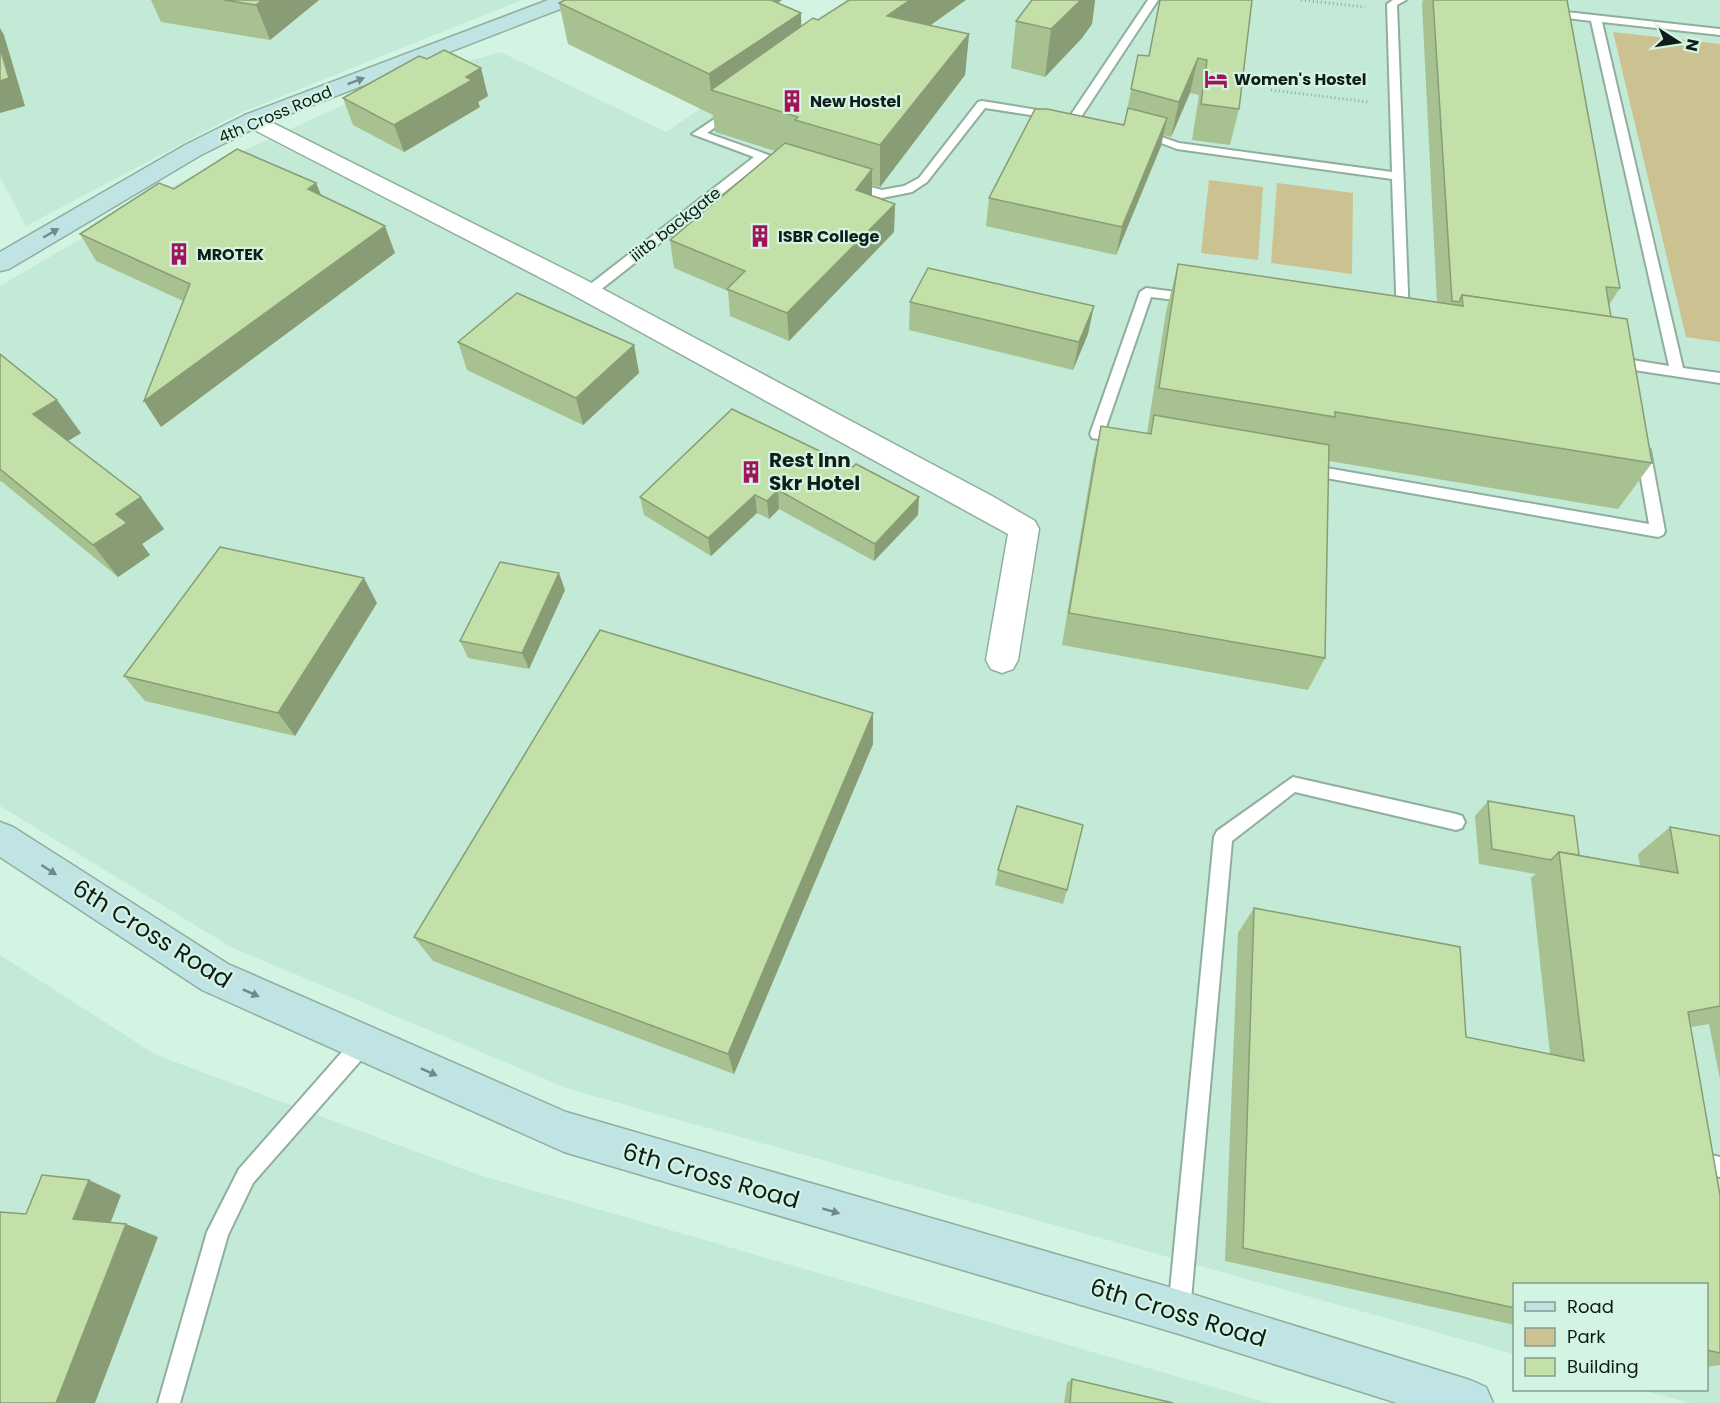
<svg xmlns="http://www.w3.org/2000/svg" width="1720" height="1403" viewBox="0 0 1720 1403" font-family="Poppins,sans-serif">
	<style>
		.built { fill: #c2ead6 }
		.green { fill: #ccc190 }
		.lines { fill: none; stroke-linecap: round; stroke-linejoin: round }
		.lane-casing { stroke: #90ae9f; stroke-width: 4 }
		.street-casing { stroke: #90ae9f; stroke-width: 3 }
		.secondary-casing { stroke: #90ae9f; stroke-width: 3 }
		.path { stroke: #94ada1; stroke-width: 3; stroke-dasharray: 1 3; stroke-linecap: butt }
		.lane { fill: #fff; fill-rule: evenodd }
		.street { fill: #fff; fill-rule: evenodd }
		.secondary { fill: #c0e3e4; fill-rule: evenodd }
		.wall { fill: #a7c190 }
		.shaded-wall { fill: #889d75 }
		.building { fill: #c2e0a7; stroke: #889d75; stroke-width: 1.5 }
		.oneway { fill: #718988 }
		.labels { text-anchor: middle; stroke-width: 4.5; stroke-linejoin: round; paint-order: stroke }
		.far-poi-label { font-size: 16px; font-weight: bold; fill: #101c17; stroke: #d3f3e3; text-anchor: start }
		.far-street-label { font-size: 16px; fill: #101c17; stroke: #d3f3e3 }
		.poi-label { font-size: 20px; font-weight: bold; fill: #101c17; stroke: #d3f3e3; text-anchor: start }
		.near-street-label { font-size: 24px; fill: #101c17; stroke: #d3f3e3 }
	</style>
	<rect width="100%" height="100%" fill="#d3f3e3"/>
	<g class="built">
		<path d="M 0,0 L 522,0 L 240,113 L 26,226 L 0,177 Z"/>
		<path d="M 861,0 L 1720,0 L 1720,1403 L 1691,1403 L 1642,1390 L 1706,1390 L 1706,1284 L 1514,1284 L 1514,1354 L 569,1089 L 231,947 L 0,806 L 0,286 L 165,190 L 234,155 L 352,101 L 410,78 L 500,52 L 666,132 Z"/>
		<path d="M 0,955 L 156,1055 L 479,1175 L 1269,1403 L 0,1403 Z"/>
	</g>
	<g class="green">
		<path d="M 1613,32 L 1720,44 L 1720,342 L 1686,337 Z"/>
		<path d="M 1209,180 L 1263,187 L 1258,260 L 1201,253 Z"/>
		<path d="M 1277,183 L 1353,193 L 1352,274 L 1271,263 Z"/>
	</g>
	<g class="lines">
		<g class="lane-casing">
			<g id="lane">
				<path d="M 1148,0 L 1158,0 L 1081,117 L 1099,123 L 1093,126 L 1070,121 L 1068,119 Z"/>
				<path d="M 1393,0 L 1406,0 L 1397,5 L 1409,318 L 1403,322 L 1397,318 L 1392,179 L 1177,149 L 1135,133 L 1141,130 L 1179,143 L 1392,172 L 1387,4 Z"/>
				<path d="M 1548,10 L 1720,29 L 1720,35 L 1602,22 L 1683,368 L 1720,373 L 1720,383 L 1614,367 L 1607,362 L 1614,357 L 1669,366 L 1591,21 L 1544,15 L 1543,13 Z"/>
				<path d="M 982,101 L 1056,113 L 1062,116 L 1056,119 L 985,108 L 927,182 L 912,192 L 882,198 L 847,189 L 845,186 L 851,182 L 882,190 L 904,186 L 919,178 L 978,102 Z"/>
				<path d="M 731,108 L 737,111 L 735,113 L 707,133 L 791,163 L 791,167 L 787,168 L 764,161 L 594,295 L 584,295 L 583,292 L 584,289 L 754,157 L 692,134 Z"/>
				<path d="M 1146,288 L 1191,294 L 1197,298 L 1191,302 L 1151,297 L 1105,430 L 1126,434 L 1128,438 L 1121,443 L 1092,438 L 1090,434 L 1140,292 Z"/>
				<path d="M 1643,445 L 1650,450 L 1665,531 L 1663,535 L 1658,537 L 1309,475 L 1302,470 L 1309,465 L 1649,524 L 1636,450 Z"/>
				<path d="M 1293,777 L 1456,814 L 1462,816 L 1465,822 L 1462,828 L 1456,830 L 1295,792 L 1232,841 L 1190,1311 L 1187,1319 L 1179,1322 L 1171,1319 L 1168,1311 L 1214,837 L 1217,831 Z"/>
				<path d="M 363,1033 L 370,1036 L 373,1043 L 370,1050 L 253,1183 L 228,1235 L 180,1403 L 158,1403 L 207,1232 L 239,1169 L 356,1036 Z"/>
				<path d="M 1707,1154 L 1720,1157 L 1720,1177 L 1700,1171 L 1697,1164 L 1700,1157 Z"/>
			</g>
		</g>
		<g class="street-casing">
			<path id="street" d="M 253,113 L 584,279 L 992,496 L 1035,521 L 1039,529 L 1018,660 L 1013,669 L 1002,673 L 991,669 L 986,660 L 1008,534 L 566,291 L 245,125 L 242,120 L 245,115 Z"/>
		</g>
		<g class="secondary-casing">
			<g id="secondary">
				<path d="M 548,0 L 576,0 L 573,4 L 261,125 L 201,155 L 9,269 L 0,271 L 0,252 L 185,145 L 245,115 Z"/>
				<path d="M 0,822 L 13,827 L 228,964 L 566,1112 L 1179,1290 L 1470,1380 L 1486,1387 L 1493,1403 L 1397,1403 L 1179,1334 L 564,1152 L 202,990 L 0,857 Z"/>
			</g>
		</g>
		<g class="path">
			<path d="M 1301,0 L 1365,7"/>
			<path d="M 1271,90 L 1368,102"/>
		</g>
		<use href="#lane" class="lane"/>
		<use href="#street" class="street"/>
		<use href="#secondary" class="secondary"/>
	</g>
	<g class="wall">
		<path d="M 151,0 L 319,0 L 270,40 L 161,22 Z"/>
		<path d="M 565,0 L 782,0 L 778,3 L 801,13 L 801,27 L 818,20 L 931,25 L 969,34 L 965,75 L 880,187 L 872,185 L 872,196 L 895,204 L 894,232 L 789,341 L 730,316 L 728,291 L 674,268 L 670,240 L 775,151 L 715,132 L 713,115 L 568,44 L 559,3 Z"/>
		<path d="M 1032,0 L 1095,0 L 1092,24 L 1082,38 L 1045,77 L 1011,68 L 1016,21 Z"/>
		<path d="M 1252,0 L 1239,109 L 1230,145 L 1192,140 L 1199,95 L 1190,93 L 1171,137 L 1163,135 L 1161,146 L 1116,255 L 986,226 L 989,198 L 1124,125 L 1138,55 L 1149,56 Z"/>
		<path d="M 1423,0 L 1567,0 L 1620,288 L 1609,305 L 1611,317 L 1652,463 L 1618,509 L 1329,461 L 1325,658 L 1308,690 L 1062,645 L 1093,460 L 1101,426 L 1147,433 L 1166,312 L 1178,264 L 1437,302 L 1422,4 Z"/>
		<path d="M 488,96 L 478,102 L 480,107 L 404,152 L 353,125 L 343,98 Z"/>
		<path d="M 316,183 L 321,195 L 395,253 L 161,427 L 183,301 L 96,261 L 80,234 Z"/>
		<path d="M 910,302 L 1088,334 L 1073,370 L 909,330 Z"/>
		<path d="M 458,342 L 634,345 L 639,373 L 583,425 L 467,370 Z"/>
		<path d="M 0,354 L 81,433 L 68,441 L 141,497 L 164,529 L 142,544 L 150,555 L 118,577 L 1,481 L 0,482 Z"/>
		<path d="M 732,409 L 918,515 L 874,561 L 779,509 L 769,519 L 757,513 L 711,556 L 644,515 L 640,497 Z"/>
		<path d="M 565,590 L 529,669 L 468,658 L 460,641 Z"/>
		<path d="M 377,603 L 295,736 L 145,701 L 124,676 Z"/>
		<path d="M 873,713 L 873,744 L 734,1074 L 433,961 L 414,937 Z"/>
		<path d="M 1488,801 L 1579,855 L 1640,866 L 1638,854 L 1670,827 L 1720,836 L 1720,1079 L 1709,1024 L 1691,1027 L 1720,1195 L 1720,1365 L 1707,1367 L 1707,1284 L 1515,1284 L 1515,1325 L 1225,1261 L 1238,933 L 1254,908 L 1466,1037 L 1550,1054 L 1531,878 L 1536,874 L 1479,864 L 1475,816 Z"/>
		<path d="M 998,870 L 1067,890 L 1063,904 L 995,885 Z"/>
		<path d="M 1072,1379 L 1173,1403 L 1064,1403 L 1067,1383 Z"/>
	</g>
	<g class="shaded-wall">
		<path d="M 262,0 L 319,0 L 270,40 L 256,5 Z"/>
		<path d="M 737,0 L 782,0 L 739,26 Z"/>
		<path d="M 910,0 L 966,0 L 886,57 L 887,16 Z"/>
		<path d="M 1081,0 L 1095,0 L 1092,24 L 1082,38 L 1045,77 L 1051,29 Z"/>
		<path d="M 801,13 L 802,54 L 711,90 L 709,74 Z"/>
		<path d="M 0,28 L 4,35 L 25,106 L 0,113 Z"/>
		<path d="M 969,34 L 965,75 L 880,187 L 880,145 Z"/>
		<path d="M 1198,58 L 1190,93 L 1171,137 L 1179,102 Z"/>
		<path d="M 481,68 L 488,96 L 478,102 L 480,107 L 404,152 L 394,125 L 466,77 Z"/>
		<path d="M 1167,118 L 1161,146 L 1116,255 L 1122,227 Z"/>
		<path d="M 872,169 L 872,197 L 856,190 Z"/>
		<path d="M 316,183 L 327,210 L 308,189 Z"/>
		<path d="M 895,204 L 894,232 L 789,341 L 787,313 Z"/>
		<path d="M 385,226 L 395,253 L 161,427 L 144,401 Z"/>
		<path d="M 1094,306 L 1088,334 L 1073,370 L 1079,342 Z"/>
		<path d="M 634,345 L 639,373 L 583,425 L 576,398 Z"/>
		<path d="M 57,400 L 81,433 L 58,447 L 33,414 Z"/>
		<path d="M 778,490 L 779,509 L 769,519 L 767,501 Z"/>
		<path d="M 755,495 L 757,513 L 711,556 L 708,538 Z"/>
		<path d="M 141,497 L 164,529 L 142,544 L 150,555 L 118,577 L 93,545 L 116,514 Z"/>
		<path d="M 919,497 L 918,515 L 874,561 L 875,544 Z"/>
		<path d="M 559,573 L 565,590 L 529,669 L 522,653 Z"/>
		<path d="M 364,578 L 377,603 L 295,736 L 278,713 Z"/>
		<path d="M 873,713 L 873,744 L 734,1074 L 728,1054 Z"/>
		<path d="M 89,1180 L 121,1195 L 107,1232 L 73,1219 Z"/>
		<path d="M 126,1224 L 158,1237 L 95,1403 L 56,1403 Z"/>
	</g>
	<g class="building">
		<path d="M 224,0 L 262,0 L 256,5 Z"/>
		<path d="M 565,0 L 771,0 L 801,13 L 709,74 L 559,3 Z"/>
		<path d="M 849,0 L 910,0 L 887,16 L 969,34 L 880,145 L 795,120 L 798,117 L 711,90 L 813,18 L 818,20 Z"/>
		<path d="M 1032,0 L 1081,0 L 1051,29 L 1016,21 Z"/>
		<path d="M 1160,0 L 1252,0 L 1239,109 L 1201,104 L 1207,60 L 1198,58 L 1179,102 L 1131,89 L 1138,55 L 1149,56 Z"/>
		<path d="M 1433,0 L 1567,0 L 1620,288 L 1606,287 L 1611,317 L 1462,295 L 1459,302 L 1452,301 Z"/>
		<path d="M 0,48 L 9,78 L 0,81 Z"/>
		<path d="M 444,50 L 481,68 L 466,77 L 472,80 L 394,125 L 343,98 L 419,56 L 427,59 Z"/>
		<path d="M 1128,108 L 1167,118 L 1122,227 L 989,198 L 1035,109 L 1047,109 L 1124,125 Z"/>
		<path d="M 785,143 L 872,169 L 856,190 L 895,204 L 787,313 L 727,289 L 745,271 L 670,240 Z"/>
		<path d="M 237,149 L 316,183 L 308,189 L 385,226 L 144,401 L 190,284 L 80,234 L 159,183 L 174,189 Z"/>
		<path d="M 1178,264 L 1463,306 L 1462,295 L 1627,319 L 1652,463 L 1335,412 L 1335,417 L 1159,388 Z"/>
		<path d="M 928,268 L 1094,306 L 1079,342 L 910,302 Z"/>
		<path d="M 517,293 L 634,345 L 576,398 L 458,342 Z"/>
		<path d="M 0,354 L 57,400 L 33,414 L 141,497 L 116,514 L 127,523 L 93,545 L 0,469 Z"/>
		<path d="M 732,409 L 853,467 L 856,464 L 919,497 L 875,544 L 778,490 L 767,501 L 755,495 L 708,538 L 640,497 Z"/>
		<path d="M 1154,415 L 1329,445 L 1325,658 L 1069,613 L 1101,426 L 1151,434 Z"/>
		<path d="M 220,547 L 364,578 L 278,713 L 124,676 Z"/>
		<path d="M 500,562 L 559,573 L 522,653 L 460,641 Z"/>
		<path d="M 600,630 L 873,713 L 728,1054 L 414,937 Z"/>
		<path d="M 1488,801 L 1574,816 L 1579,855 L 1559,852 L 1551,860 L 1492,849 Z"/>
		<path d="M 1017,806 L 1083,825 L 1067,890 L 998,870 Z"/>
		<path d="M 1670,827 L 1720,836 L 1720,1006 L 1688,1012 L 1720,1195 L 1720,1353 L 1707,1350 L 1707,1284 L 1515,1284 L 1515,1308 L 1243,1248 L 1254,908 L 1460,947 L 1466,1037 L 1584,1061 L 1559,852 L 1678,873 Z"/>
		<path d="M 42,1175 L 89,1180 L 73,1219 L 126,1224 L 56,1403 L 0,1403 L 0,1212 L 26,1214 Z"/>
		<path d="M 1072,1379 L 1173,1403 L 1070,1403 Z"/>
	</g>
	<defs><path id="oneway-solid" d="M-6-.8H1V-3.2L6.5 0L1 3.2V.8H-6Z" transform="scale(1.5)"/></defs>
	<g class="oneway">
		<use href="#oneway-solid" transform="translate(356 81) rotate(-21)"/>
		<use href="#oneway-solid" transform="translate(51 233) rotate(-30)"/>
		<use href="#oneway-solid" transform="translate(49 870) rotate(33)"/>
		<use href="#oneway-solid" transform="translate(251 993) rotate(24)"/>
		<use href="#oneway-solid" transform="translate(429 1072) rotate(24)"/>
		<use href="#oneway-solid" transform="translate(831 1211) rotate(16)"/>
	</g>
	<defs>
		<g id="hotel-bare" transform="scale(1.8)"><path d="M-6-4.5h1.5V1H6V5H4.5V3h-9V5H-6ZM-4 0a1.8 1.8 0 1 1 3.6 0ZM.5 0V-2.5h3Q6-2.5 6 0Z" fill="#a2145a" stroke="#d3f3e3" stroke-width="2.5" paint-order="stroke"/></g>
		<g id="building-bare" transform="scale(1.8)"><path d="M-4-6H4V6H1V3H-1V6H-4ZM-2.5-4.3h1.7v1.8h-1.7ZM.8-4.3h1.7v1.8H.8ZM-2.5-1h1.7V.8h-1.7ZM.8-1h1.7V.8H.8Z" fill="#a2145a" stroke="#d3f3e3" stroke-width="2.5" paint-order="stroke"/></g>
	</defs>
	<g fill-rule="evenodd">
		<use href="#hotel-bare" x="1216" y="79"/>
		<use href="#building-bare" x="792" y="101"/>
		<use href="#building-bare" x="760" y="236"/>
		<use href="#building-bare" x="179" y="254"/>
		<use href="#building-bare" x="751" y="472"/>
	</g>
	<g class="labels">
		<g class="far-poi-label">
			<text x="1234" y="85">Women's Hostel</text>
			<text x="810" y="107">New Hostel</text>
			<text x="778" y="242">ISBR College</text>
			<text x="197" y="260">MROTEK</text>
		</g>
		<g class="far-street-label">
			<text transform="translate(275 114) rotate(-23)" y="6">4th Cross Road</text>
			<text transform="translate(675 224) rotate(-38)" y="6">iiitb backgate</text>
		</g>
		<g class="poi-label">
			<text x="769" y="467">Rest Inn<tspan x="769" dy="23">Skr Hotel</tspan></text>
		</g>
		<g class="near-street-label">
			<text transform="translate(152 934) rotate(32)" y="8">6th Cross Road</text>
			<text transform="translate(711 1176) rotate(16)" y="8">6th Cross Road</text>
			<text transform="translate(1178 1313) rotate(17)" y="8">6th Cross Road</text>
		</g>
	</g>
	<rect x="1513" y="1283" width="195" height="108" fill="#d3f3e3" stroke="#859d91" stroke-width="1.5"/>
	<rect x="1525" y="1302" width="30" height="9" fill="#c0e3e4" stroke="#859d91" stroke-width="1.5"/>
	<text x="1567" y="1313" font-size="18" fill="#101c17">Road</text>
	<rect x="1525" y="1328" width="30" height="18" fill="#ccc190" stroke="#859d91" stroke-width="1.5"/>
	<text x="1567" y="1343" font-size="18" fill="#101c17">Park</text>
	<rect x="1525" y="1358" width="30" height="18" fill="#c2e0a7" stroke="#859d91" stroke-width="1.5"/>
	<text x="1567" y="1373" font-size="18" fill="#101c17">Building</text>
	<g transform="translate(1678 42) rotate(102)" stroke="#d3f3e3" stroke-width="4.5" paint-order="stroke">
	<path d="M0-4.5L10 22L0 15L-10 22Z" fill="#101c17"/>
	<text y="-9" font-size="16" font-weight="bold" text-anchor="middle" fill="#101c17">N</text>
	</g>
</svg>
